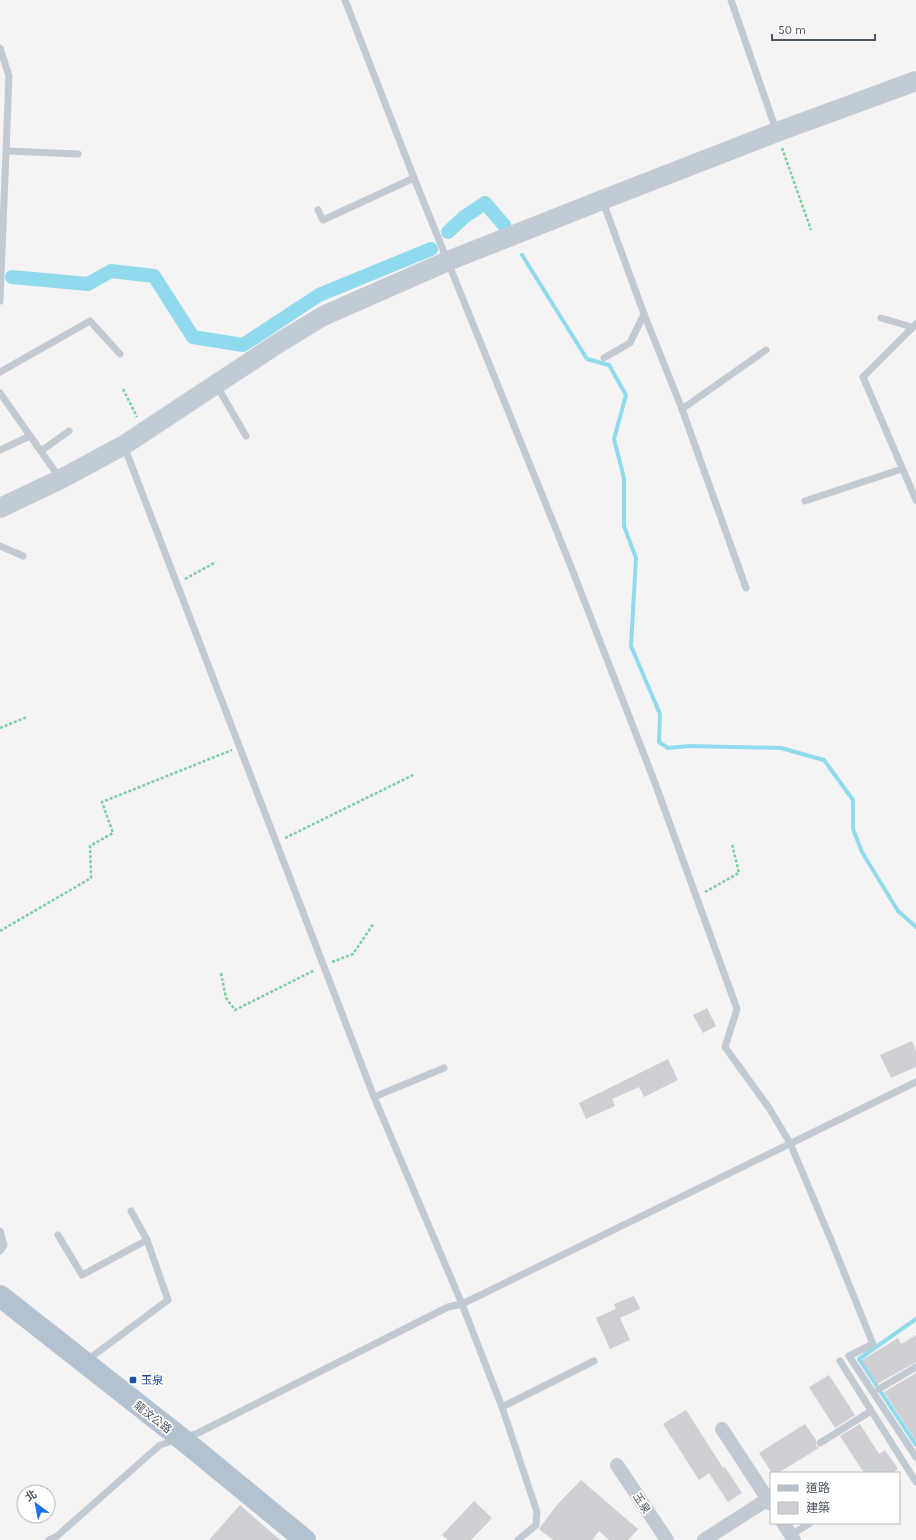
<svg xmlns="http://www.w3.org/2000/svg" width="916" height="1540" viewBox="0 0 916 1540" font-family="Karla,'Noto Sans TC',sans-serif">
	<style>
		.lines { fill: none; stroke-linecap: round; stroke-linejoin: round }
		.stream { stroke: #90daee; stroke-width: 4 }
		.canal { stroke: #90daee; stroke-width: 14 }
		.building { fill: #cdcfd5 }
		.path { stroke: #7ad0a6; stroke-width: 2.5; stroke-dasharray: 3 2; stroke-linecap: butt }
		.service { stroke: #c1cad2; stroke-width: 7 }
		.minor { stroke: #c1cad2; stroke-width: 14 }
		.secondary { stroke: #c1cbd6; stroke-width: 20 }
		.primary { stroke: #b3c2d1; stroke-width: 22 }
		.transit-dot { fill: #1a4fb4; stroke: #fff; stroke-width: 1.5 }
		.labels { text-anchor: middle; stroke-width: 3.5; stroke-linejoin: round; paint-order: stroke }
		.transit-label { font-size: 11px; fill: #164399; stroke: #fff; text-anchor: start }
		.street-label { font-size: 11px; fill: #4a5661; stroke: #fff }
	</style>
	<rect width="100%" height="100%" fill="#f5f3f3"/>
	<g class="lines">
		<g class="stream">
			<path d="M 522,255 L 587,359 L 609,365 L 626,395 L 614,439 L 624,478 L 624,526 L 636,558 L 631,646 L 660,714 L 659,742 L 668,748 L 690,746 L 781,748 L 824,760 L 853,800 L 853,829 L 862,852 L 898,911 L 916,927"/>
			<path d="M 916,1319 L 859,1359 L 916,1445"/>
		</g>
		<g class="canal">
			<path d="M 448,232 L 464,217 L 485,203 L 504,225"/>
			<path d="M 12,277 L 88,284 L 111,271 L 154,276 L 193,337 L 243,345 L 319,295 L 431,249"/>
		</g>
	</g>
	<g class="building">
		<path d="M 707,1008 L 716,1026 L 703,1033 L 693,1015 Z"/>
		<path d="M 912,1041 L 916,1051 L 916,1067 L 891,1078 L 880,1055 Z"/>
		<path d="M 668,1059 L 678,1080 L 644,1097 L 639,1087 L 612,1099 L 615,1106 L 586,1119 L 579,1103 Z"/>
		<path d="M 634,1296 L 640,1309 L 620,1318 L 630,1340 L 610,1349 L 596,1318 L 616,1309 L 614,1304 Z"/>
		<path d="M 916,1335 L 916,1362 L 877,1384 L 862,1360 L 898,1338 L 901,1344 Z"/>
		<path d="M 916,1373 L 916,1441 L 884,1392 Z"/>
		<path d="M 829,1375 L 855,1415 L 835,1428 L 809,1387 Z"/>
		<path d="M 686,1410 L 723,1468 L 725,1467 L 742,1493 L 728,1502 L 709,1473 L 699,1480 L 663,1424 Z"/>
		<path d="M 805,1424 L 816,1440 L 816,1445 L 819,1448 L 778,1473 L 772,1473 L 759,1453 Z"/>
		<path d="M 860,1424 L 879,1454 L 885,1450 L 898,1469 L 892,1473 L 864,1473 L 840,1436 Z"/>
		<path d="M 581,1480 L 638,1529 L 628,1540 L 609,1540 L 599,1531 L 592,1540 L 553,1540 L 539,1529 L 557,1505 Z"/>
		<path d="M 474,1501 L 492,1518 L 471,1540 L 448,1540 L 442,1535 Z"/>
		<path d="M 240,1505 L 280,1540 L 209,1540 Z"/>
	</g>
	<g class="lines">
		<g class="path">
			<path d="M 782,148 L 811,230"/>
			<path d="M 123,389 L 137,417"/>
			<path d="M 185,579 L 216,562"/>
			<path d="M 0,728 L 27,717"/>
			<path d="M 285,838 L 413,775"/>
			<path d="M 705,892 L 739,873 L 732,844"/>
			<path d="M 0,931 L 91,878 L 90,846 L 113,833 L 102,802 L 232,750"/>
			<path d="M 332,962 L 353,954 L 374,923"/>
			<path d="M 221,973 L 226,998 L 235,1010 L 315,970"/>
		</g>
		<g class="service">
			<path d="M 345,0 L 414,178 L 568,559 L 655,783 L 737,1009 L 725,1047 L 769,1108 L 790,1143 L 831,1240 L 873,1344 L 849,1356 L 916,1457"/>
			<path d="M 731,0 L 776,130"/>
			<path d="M 0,48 L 9,76 L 0,301"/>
			<path d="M 7,151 L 78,154"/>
			<path d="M 603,202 L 644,314 L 682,409 L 746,588"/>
			<path d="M 318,210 L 323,220 L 414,178"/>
			<path d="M 881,318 L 912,327"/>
			<path d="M 916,324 L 863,377 L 916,500"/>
			<path d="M 604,358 L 630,343 L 644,314"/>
			<path d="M 0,372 L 90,321 L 120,354"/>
			<path d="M 217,386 L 246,436"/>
			<path d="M 0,393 L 59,477"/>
			<path d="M 682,409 L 766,350"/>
			<path d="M 124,446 L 374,1097 L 462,1304 L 502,1407 L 537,1512 L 536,1525 L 518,1540"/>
			<path d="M 0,450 L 30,436"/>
			<path d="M 41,451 L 69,431"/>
			<path d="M 805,501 L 902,469"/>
			<path d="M 0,546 L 23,556"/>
			<path d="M 374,1097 L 444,1068"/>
			<path d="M 0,1231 L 4,1245 L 0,1251"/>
			<path d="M 58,1235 L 82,1275 L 147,1240"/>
			<path d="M 86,1361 L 168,1300 L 147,1240 L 131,1211"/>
			<path d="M 840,1361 L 916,1482"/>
			<path d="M 879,1389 L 916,1367"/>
			<path d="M 502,1407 L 594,1361"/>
			<path d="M 820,1443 L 871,1411"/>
			<path d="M 791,1535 L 810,1523"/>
			<path d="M 49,1540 L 56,1537 L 160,1445 L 198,1433 L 448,1307 L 462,1304 L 916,1082"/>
		</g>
		<g class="minor">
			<path d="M 722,1429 L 771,1504"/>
			<path d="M 617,1465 L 667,1540"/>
			<path d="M 783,1523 L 794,1540"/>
			<path d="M 704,1540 L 768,1499"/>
		</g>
		<path class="secondary" d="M 0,508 L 61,479 L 124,445 L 277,344 L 323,316 L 448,261 L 602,200 L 777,132 L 916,81"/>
		<path class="primary" d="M 0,1296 L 182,1439 L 305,1540"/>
	</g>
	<rect class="transit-dot" x="129" y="1376" width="8" height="8" rx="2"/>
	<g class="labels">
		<g class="transit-label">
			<text x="141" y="1384">玉泉</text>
		</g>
		<g class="street-label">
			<text transform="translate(153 1417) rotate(38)" y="4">龍汶公路</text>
			<text transform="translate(642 1503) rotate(57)" y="4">玉泉</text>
		</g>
	</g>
	<rect x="770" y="1472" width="130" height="52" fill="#ffffff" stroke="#b7bbc0"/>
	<rect x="778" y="1485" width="20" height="6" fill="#b3c2d1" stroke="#b7bbc0"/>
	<text x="806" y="1492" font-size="12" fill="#4a5661">道路</text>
	<rect x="778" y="1502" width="20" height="12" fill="#cdcfd5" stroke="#b7bbc0"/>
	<text x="806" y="1512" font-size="12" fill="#4a5661">建築</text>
	<g transform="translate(36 1504) rotate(328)"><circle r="19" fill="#ffffff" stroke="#b7bbc0"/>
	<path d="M0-3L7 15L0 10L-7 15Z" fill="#1a73e8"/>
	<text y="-6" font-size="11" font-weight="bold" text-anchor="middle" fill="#4a5661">北</text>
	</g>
	<path d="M772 34v6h103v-6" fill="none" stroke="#4a5661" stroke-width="2"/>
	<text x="778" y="34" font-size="12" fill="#4a5661" stroke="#ffffff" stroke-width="3" paint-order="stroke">50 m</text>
</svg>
